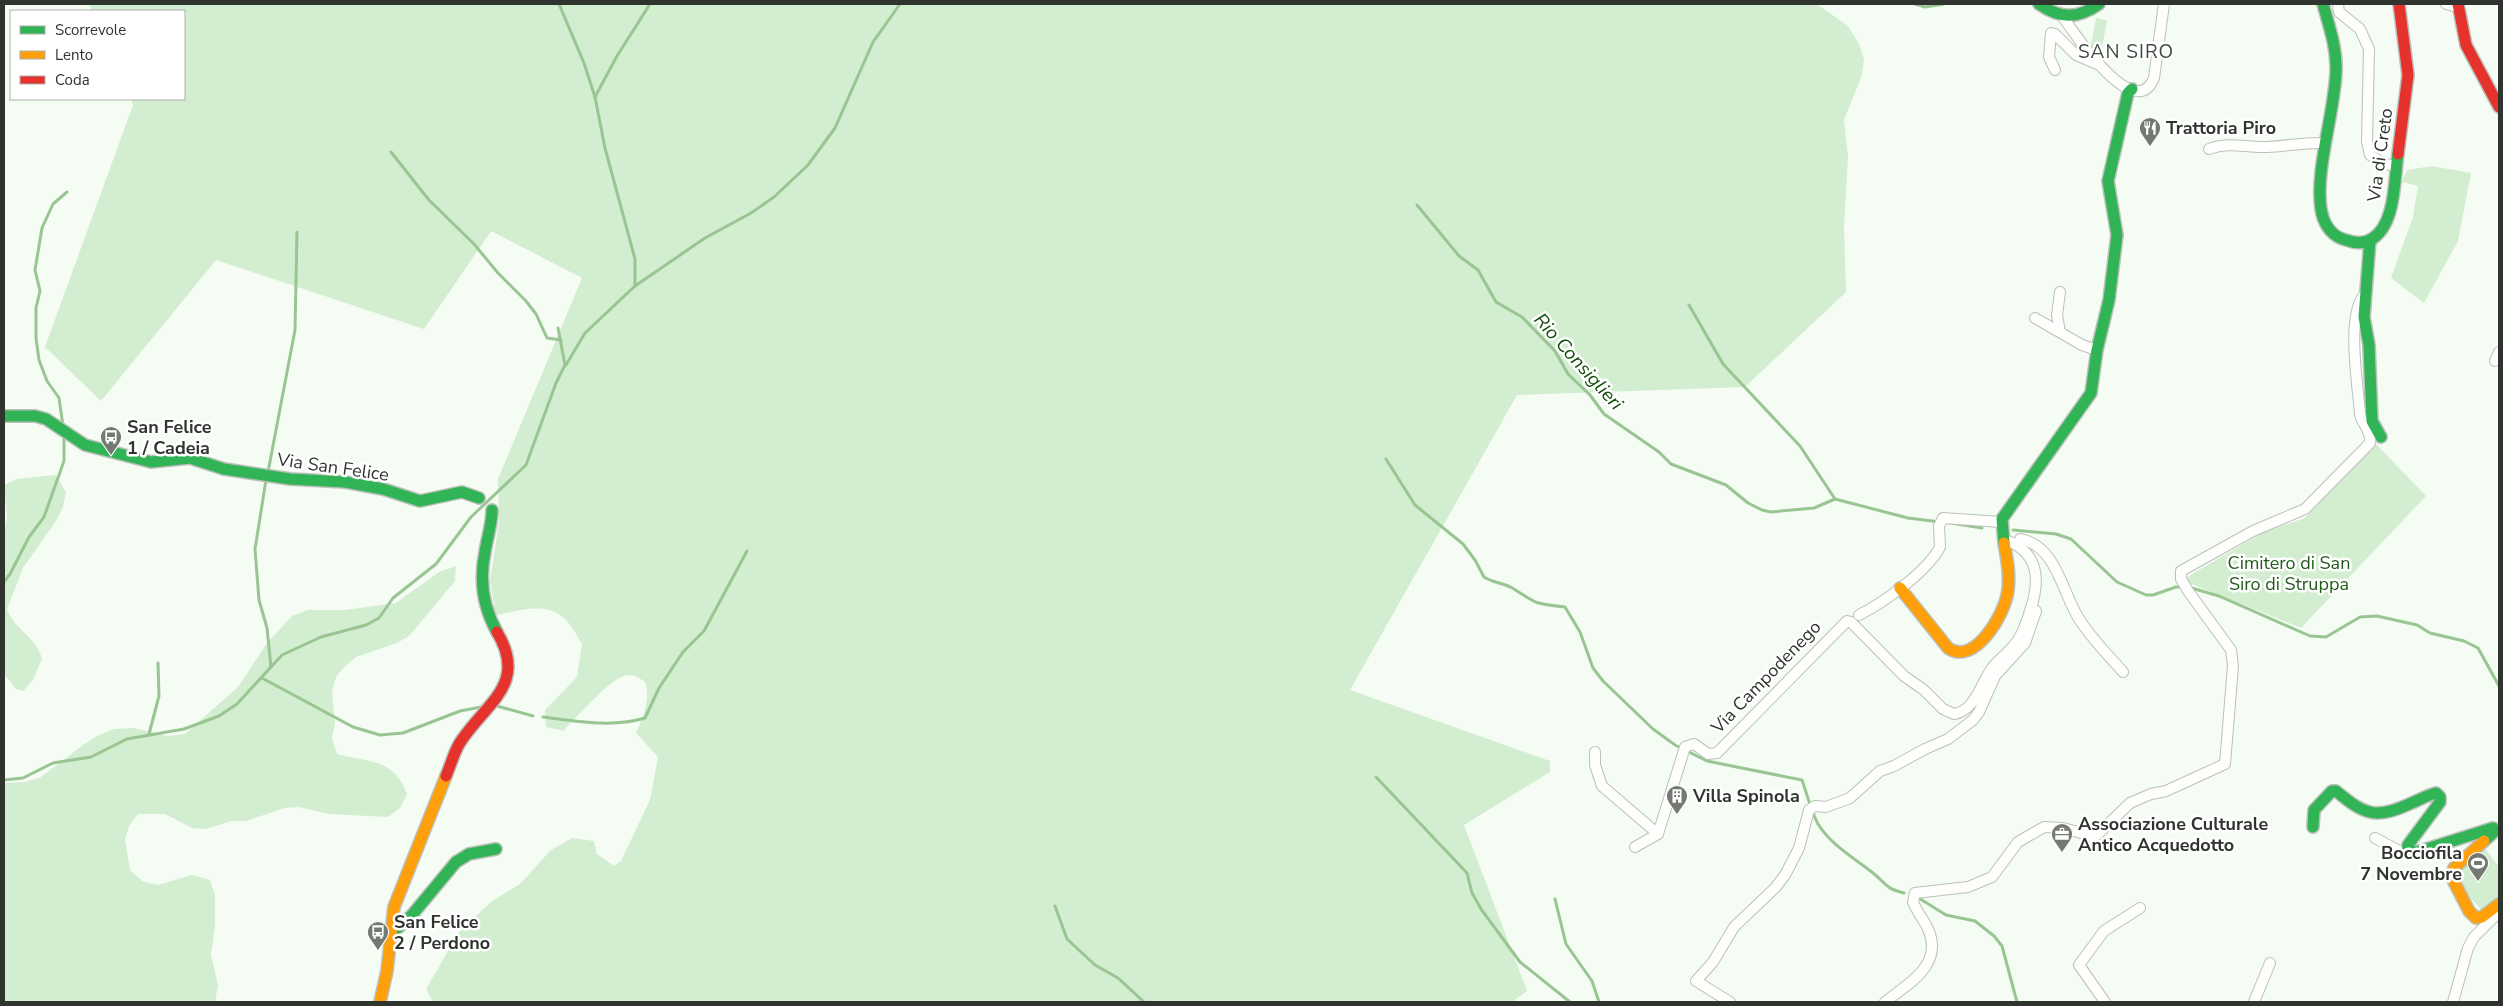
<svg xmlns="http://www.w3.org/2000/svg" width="2503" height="1006" viewBox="0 0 2503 1006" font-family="'Nunito Sans',sans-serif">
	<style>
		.green { fill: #d3edd0 }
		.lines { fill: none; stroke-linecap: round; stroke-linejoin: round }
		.stream { stroke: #99c593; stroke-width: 3 }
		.street-casing { stroke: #bbc0ba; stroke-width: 12 }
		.fast-casing { stroke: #bbc0ba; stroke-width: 14 }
		.slow-casing { stroke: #bbc0ba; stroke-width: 14 }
		.jam-casing { stroke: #bbc0ba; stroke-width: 14 }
		.street { stroke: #fefffd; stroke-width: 10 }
		.fast { stroke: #30b455; stroke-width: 11 }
		.slow { stroke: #ff9f0a; stroke-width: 11 }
		.jam { stroke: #e5322d; stroke-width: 11 }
		.labels { text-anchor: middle; stroke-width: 5; stroke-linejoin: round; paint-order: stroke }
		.poi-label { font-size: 18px; font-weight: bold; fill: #2f342e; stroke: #fff; text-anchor: start }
		.street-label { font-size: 18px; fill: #2f342e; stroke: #fff }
		.park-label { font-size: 18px; fill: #215d1a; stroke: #fff }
		.neighbourhood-label { font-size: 19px; letter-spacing: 1px; fill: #404a3f; stroke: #fff }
		.water-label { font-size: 19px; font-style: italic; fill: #0e4c06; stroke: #fff }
	</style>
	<rect width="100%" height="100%" fill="#f5fcf4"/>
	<g class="green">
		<path d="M 89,4 L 1817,4 L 1848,26 L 1859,44 L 1864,59 L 1862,75 L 1844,120 L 1848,156 L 1844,227 L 1846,292 L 1745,387 L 1517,395 L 1350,690 L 1550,761 L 1550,772 L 1464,825 L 1527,991 L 1512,1002 L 433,1002 L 426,989 L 459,932 L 492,901 L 520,884 L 551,850 L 572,838 L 594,841 L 597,854 L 614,866 L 621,861 L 650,800 L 658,757 L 636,733 C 643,716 651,700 645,682 C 639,678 632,673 624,676 C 609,680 575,719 563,731 L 546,727 L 545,710 L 577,677 L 582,644 C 577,636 571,624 564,618 C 545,601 518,611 496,615 L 490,581 L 499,522 L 498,479 L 582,278 L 491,231 L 424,329 L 216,260 L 101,401 L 45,347 L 133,105 L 131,99 L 184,99 L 184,11 L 92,11 Z"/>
		<path d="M 2096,18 L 2107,20 L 2100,59 L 2090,50 Z"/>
		<path d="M 2432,166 L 2471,173 L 2458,241 L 2424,303 L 2391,278 L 2413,217 L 2418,186 L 2402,182 L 2407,170 Z"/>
		<path d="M 2374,442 L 2426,496 L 2301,628 L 2189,583 L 2187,577 L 2264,532 L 2305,518 Z"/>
		<path d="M 56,475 L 66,492 L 63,507 L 56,521 L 23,568 L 7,609 C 14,630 37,637 42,659 L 33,680 L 23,691 L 16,689 L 4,674 L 4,535 L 7,517 L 4,485 L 16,479 Z"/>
		<path d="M 456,566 L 455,581 L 409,636 L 397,643 L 356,657 L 345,666 L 336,677 L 332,692 L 335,723 L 332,738 L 337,754 C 370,763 394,758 407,794 L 400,808 L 388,817 L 329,814 L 299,807 L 285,808 L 246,821 L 232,821 L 206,829 L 192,828 L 165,814 L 138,814 L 129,826 L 125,840 L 130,870 L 142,881 L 158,885 L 192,875 L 210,880 L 215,895 L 215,926 L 211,955 L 218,985 L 215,1002 L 4,1002 L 4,783 L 25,782 L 41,777 L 83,745 L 97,736 L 114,729 L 134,728 L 168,736 L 185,734 L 238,687 L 267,643 L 292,616 L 308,610 L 344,610 L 396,603 L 439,572 Z"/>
		<path d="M 2483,846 L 2499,867 L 2499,898 L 2483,912 L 2460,886 L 2456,871 Z"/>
	</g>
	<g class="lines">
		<g class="stream">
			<path d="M 559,4 L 584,63 L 595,97 L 605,148 L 635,259 L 635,286"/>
			<path d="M 1915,4 L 1925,7 L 1944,4"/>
			<path d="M 595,97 L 617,56 L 650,4"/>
			<path d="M 391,152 L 429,200 L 474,244 L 498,273 L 526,301 L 536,314 L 547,338 L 561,340"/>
			<path d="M 1417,205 L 1459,256 L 1478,270 L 1496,302 L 1522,317 L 1555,351 L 1568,374 L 1590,395 L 1604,414 L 1659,452 L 1671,464 L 1726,485 L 1748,503 L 1762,510 L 1771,512 L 1814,508 L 1835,499 L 1908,518 L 1940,522"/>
			<path d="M 1689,305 L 1723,364 L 1800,446 L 1835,499"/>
			<path d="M 566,365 L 585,333 L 635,286 L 705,238 L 751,213 L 774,197 L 808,165 L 835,128 L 873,42 L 900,4"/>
			<path d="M 63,426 L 59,398 L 47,381 L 39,360 L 36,338 L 36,308 L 40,291 L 35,270 L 42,228 L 53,204 L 67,192"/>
			<path d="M 1386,459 L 1415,505 L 1463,544 L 1475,560 L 1484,577 C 1493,583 1505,583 1514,589 C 1537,604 1536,604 1565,607 L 1580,632 L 1593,668 L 1603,681 L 1653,729 L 1675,745 L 1707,761 L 1802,780 C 1807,794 1811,811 1818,824 C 1831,845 1854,858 1873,873 C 1887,884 1884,888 1904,893"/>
			<path d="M 268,472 L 295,330 L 297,232"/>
			<path d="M 266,480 L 255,549 L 259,600 L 267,628 L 271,667"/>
			<path d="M 1951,523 L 1982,528"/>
			<path d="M 2013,530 L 2056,534 L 2071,539 L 2117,582 L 2146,595 L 2153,595 L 2176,587 L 2182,587"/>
			<path d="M 4,582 L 10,574 L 29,537 L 44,517 L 64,461 L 64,435"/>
			<path d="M 2188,587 L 2219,596 L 2310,636 L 2326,637 L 2360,617 L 2377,616 L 2417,625 L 2430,633 L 2464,641 L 2478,648 L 2499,686"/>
			<path d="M 262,678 L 353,727 L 380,735 L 403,733 L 460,711 L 486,706"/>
			<path d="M 497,706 L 533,716"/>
			<path d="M 543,717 C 576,721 612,728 645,718 L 659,688 L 683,652 L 704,631 L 747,551"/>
			<path d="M 149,734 L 159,696 L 158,663"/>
			<path d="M 1376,777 L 1467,873 L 1472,893 L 1481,909 L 1520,962 L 1570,1002"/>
			<path d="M 4,780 L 23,778 L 53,763 L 91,757 L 127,739 L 184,729 L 219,716 L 237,704 L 282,655 L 321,637 L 366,625 L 379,618 L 393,598 L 436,564 L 471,517 L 526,465 L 556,383 L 565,365 L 558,328"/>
			<path d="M 1917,897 L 1946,915 L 1975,921 L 1994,936 L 2002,946 L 2017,1002"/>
			<path d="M 1555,899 L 1566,944 L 1592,981 L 1599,1002"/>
			<path d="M 1055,906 L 1067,939 L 1095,965 L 1118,978 L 1144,1002"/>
		</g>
		<g class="street-casing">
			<g id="street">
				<path d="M 2338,4 L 2339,12 L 2360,29 L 2369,49 L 2367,142 L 2370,155 L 2384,164 L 2397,166"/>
				<path d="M 2446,4 L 2458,7"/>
				<path d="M 2063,17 C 2074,33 2135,125 2154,78 L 2164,4"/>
				<path d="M 2055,70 L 2049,57 L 2051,33 L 2055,34 L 2076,55 L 2097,64"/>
				<path d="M 2209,149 C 2229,141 2246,148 2267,147 C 2287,146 2306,142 2326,143"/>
				<path d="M 2035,318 L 2082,345 L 2097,350"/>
				<path d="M 2060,332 L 2057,315 L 2060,292"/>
				<path d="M 2495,361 L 2499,352"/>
				<path d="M 2020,539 C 2058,546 2062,595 2081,622 C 2093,640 2109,656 2123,672"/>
				<path d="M 1859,615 C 1883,603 1927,572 1940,547 L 1939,526 L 1943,518 L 2001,522"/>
				<path d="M 1595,752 L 1595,765 L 1602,786 L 1658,834"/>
				<path d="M 2375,838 L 2403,853 L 2407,851"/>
				<path d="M 1635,847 L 1658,834 L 1685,747 L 1694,744 L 1708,754 L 1717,753 L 1847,621 L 1851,622 L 1904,676 L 1924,690 L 1943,709 L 1954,714 C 1975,711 1981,683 1992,668 C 2000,658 2011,651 2018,640 C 2024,631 2027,621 2030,611 C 2041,579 2039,551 2003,539"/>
				<path d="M 1730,1002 L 1696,981 L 1713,962 L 1734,927 L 1775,888 L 1785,875 L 1799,848 L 1809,810 L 1815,806 L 1826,807 L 1850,798 L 1880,771 L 1894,766 L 1925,749 L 1948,739 L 1973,720 L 1979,712 L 1995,676 L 2025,643 L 2036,611"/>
				<path d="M 1885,1002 C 1909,983 1944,965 1928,929 C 1924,920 1917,912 1913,902 L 1915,893 L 1968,887 L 1992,877 L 2018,842 L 2044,827 L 2063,828 L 2092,836 L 2097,835 L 2130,803 L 2151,794 L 2166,791 L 2225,764 L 2233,666 L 2231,650 L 2188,591 L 2181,579 L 2181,571 L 2253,531 L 2305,509 L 2370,443 C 2372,432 2362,424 2360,414 C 2358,385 2346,317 2364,295"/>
				<path d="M 2105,1002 L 2079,965 L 2104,931 L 2140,908"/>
				<path d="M 2254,1002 L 2270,963"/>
				<path d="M 2453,1002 L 2468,948 L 2474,937 L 2499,912"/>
			</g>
		</g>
		<g class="fast-casing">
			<g id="fast">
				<path d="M 2039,4 C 2060,19 2078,19 2099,4"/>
				<path d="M 2323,4 C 2329,26 2337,48 2336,71 C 2335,112 2313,176 2322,214 C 2325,226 2333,237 2346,240 C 2354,243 2364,244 2372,239 C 2396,224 2394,180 2398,154"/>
				<path d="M 2370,240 L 2364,317 L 2369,345 L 2372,421 L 2381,437"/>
				<path d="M 4,416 L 35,416 L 46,419 L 85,445 L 151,462 L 190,458 L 224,469 L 290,479 L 345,482 L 383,489 L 420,501 L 462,492 L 479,498"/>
				<path d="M 492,510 C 492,525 487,538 485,552 C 479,581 483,607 497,632"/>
				<path d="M 2004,543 L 2002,519 L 2091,393 L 2097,350 L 2109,300 L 2117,235 L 2108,181 L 2128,93 L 2132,89"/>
				<path d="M 2313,827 L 2314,810 L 2332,791 L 2336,791 C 2367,817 2377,819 2414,802 C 2421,799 2428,795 2436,793 L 2440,797 L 2440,802 L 2408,845 L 2407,851 L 2417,852 L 2493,828 L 2493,833 L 2484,841"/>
				<path d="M 390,935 L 412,915 L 456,862 L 469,854 L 496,849"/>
			</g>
		</g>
		<g class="slow-casing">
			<g id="slow">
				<path d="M 1900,588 L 1948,648 C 1975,667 2006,612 2008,590 C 2010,574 2007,558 2004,543"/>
				<path d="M 2484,841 L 2454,868 L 2451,876 L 2469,911 L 2476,918 L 2482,917 L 2499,904"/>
				<path d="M 380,1002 L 387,971 L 394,907 L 446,776"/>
			</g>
		</g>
		<g class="jam-casing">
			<g id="jam">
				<path d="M 2458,4 L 2466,45 L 2499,107"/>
				<path d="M 2398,154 L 2408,75 L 2399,4"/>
				<path d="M 446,776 C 451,765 454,751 461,741 C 487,702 528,684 497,632"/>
			</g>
		</g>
		<use href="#street" class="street"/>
		<use href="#fast" class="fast"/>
		<use href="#slow" class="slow"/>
		<use href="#jam" class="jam"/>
	</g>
	<defs>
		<g id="restaurant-pin" transform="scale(1.125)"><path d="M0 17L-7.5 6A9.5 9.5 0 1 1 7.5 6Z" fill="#747a73" stroke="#fff"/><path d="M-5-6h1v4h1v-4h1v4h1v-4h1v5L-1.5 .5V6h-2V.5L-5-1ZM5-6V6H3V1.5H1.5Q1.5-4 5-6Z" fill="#fff"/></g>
		<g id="bus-pin" transform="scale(1.125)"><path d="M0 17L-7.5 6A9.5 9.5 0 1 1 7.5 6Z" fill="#747a73" stroke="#fff"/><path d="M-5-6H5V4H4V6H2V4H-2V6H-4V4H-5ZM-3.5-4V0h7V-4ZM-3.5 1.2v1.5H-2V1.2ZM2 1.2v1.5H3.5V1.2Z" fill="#fff"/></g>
		<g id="building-pin" transform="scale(1.125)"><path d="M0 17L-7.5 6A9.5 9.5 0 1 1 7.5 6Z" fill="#747a73" stroke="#fff"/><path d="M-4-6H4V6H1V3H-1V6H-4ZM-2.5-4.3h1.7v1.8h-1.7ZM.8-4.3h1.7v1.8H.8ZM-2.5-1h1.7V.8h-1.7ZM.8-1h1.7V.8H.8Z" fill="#fff"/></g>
		<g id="office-pin" transform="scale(1.125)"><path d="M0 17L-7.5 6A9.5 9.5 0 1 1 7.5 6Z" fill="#747a73" stroke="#fff"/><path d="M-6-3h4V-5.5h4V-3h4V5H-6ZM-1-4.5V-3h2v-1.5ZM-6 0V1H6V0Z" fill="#fff"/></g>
		<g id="stadium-pin" transform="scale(1.125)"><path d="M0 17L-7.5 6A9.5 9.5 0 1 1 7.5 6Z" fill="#747a73" stroke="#fff"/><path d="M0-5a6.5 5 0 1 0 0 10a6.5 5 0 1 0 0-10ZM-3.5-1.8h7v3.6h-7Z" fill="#fff"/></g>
	</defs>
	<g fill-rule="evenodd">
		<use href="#restaurant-pin" x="2150" y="128"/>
		<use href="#bus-pin" x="111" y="437"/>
		<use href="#building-pin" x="1677" y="796"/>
		<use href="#office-pin" x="2062" y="834"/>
		<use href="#stadium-pin" x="2478" y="863"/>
		<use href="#bus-pin" x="378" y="932"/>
	</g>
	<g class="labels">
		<g class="poi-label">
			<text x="2166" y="134">Trattoria Piro</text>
			<text x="127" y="433">San Felice<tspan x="127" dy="21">1 / Cadeia</tspan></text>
			<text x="1693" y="802">Villa Spinola</text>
			<text x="2078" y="830">Associazione Culturale<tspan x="2078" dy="21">Antico Acquedotto</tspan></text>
			<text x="2462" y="859" text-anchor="end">Bocciofila<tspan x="2462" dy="21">7 Novembre</tspan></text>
			<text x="394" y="928">San Felice<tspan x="394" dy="21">2 / Perdono</tspan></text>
		</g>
		<g class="street-label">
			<text transform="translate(2380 155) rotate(-82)" y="6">Via di Creto</text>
			<text transform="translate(333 467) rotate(8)" y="6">Via San Felice</text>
			<text transform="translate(1766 677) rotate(-46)" y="6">Via Campodenego</text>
		</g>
		<g class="park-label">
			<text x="2289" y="569">Cimitero di San<tspan x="2289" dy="21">Siro di Struppa</tspan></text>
		</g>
		<g class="neighbourhood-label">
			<text x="2126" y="58">SAN SIRO</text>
		</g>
		<g class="water-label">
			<text transform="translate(1579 361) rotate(48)" y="7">Rio Consiglieri</text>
		</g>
	</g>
	<rect width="2503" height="1006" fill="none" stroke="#2f342e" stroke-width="10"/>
	<rect x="10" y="10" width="175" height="90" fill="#ffffff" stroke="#acaeab"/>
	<rect x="20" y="26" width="25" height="8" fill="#30b455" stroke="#acaeab"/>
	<text x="55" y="35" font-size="15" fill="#2f342e">Scorrevole</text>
	<rect x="20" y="51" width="25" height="8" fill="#ff9f0a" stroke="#acaeab"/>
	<text x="55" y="60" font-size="15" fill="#2f342e">Lento</text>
	<rect x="20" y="76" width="25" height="8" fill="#e5322d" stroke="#acaeab"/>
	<text x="55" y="85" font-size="15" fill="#2f342e">Coda</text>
</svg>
